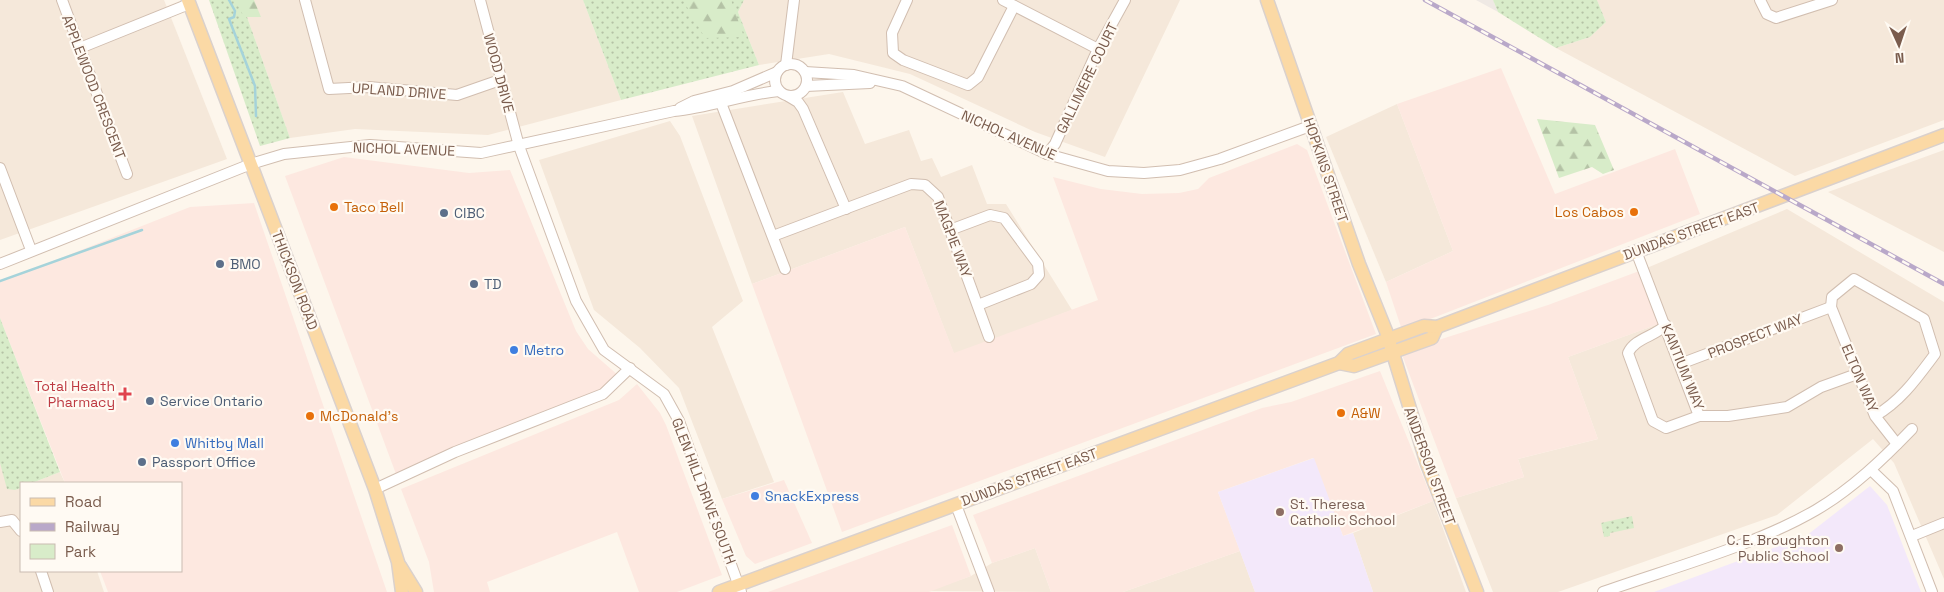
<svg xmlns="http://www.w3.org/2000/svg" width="1944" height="592" viewBox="0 0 1944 592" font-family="'Space Grotesk',sans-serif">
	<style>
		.residential { fill: #f5e8da }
		.commercial { fill: #fde8e0 }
		.industrial { fill: #efe9e4 }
		.education { fill: #f3e8fa }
		.green { fill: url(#green-dots) }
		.forest { fill: url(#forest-firs) }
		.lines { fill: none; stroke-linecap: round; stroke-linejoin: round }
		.stream { stroke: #a5d3da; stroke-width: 2.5 }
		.minor-casing { stroke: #d1beb0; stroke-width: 12 }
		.major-casing { stroke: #dad1cd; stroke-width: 15 }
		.minor { stroke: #fff; stroke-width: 10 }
		.major { stroke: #fbd9a5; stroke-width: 12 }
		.rail-casing { stroke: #b9a8c9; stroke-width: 4.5 }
		.rail { stroke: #fffaf3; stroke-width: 2.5; stroke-dasharray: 8; stroke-linecap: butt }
		.food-dot { fill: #e8710a; stroke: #fffaf3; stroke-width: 2 }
		.service-dot { fill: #5c6f8a; stroke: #fffaf3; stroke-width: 2 }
		.shop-dot { fill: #3f7fe0; stroke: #fffaf3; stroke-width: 2 }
		.health-dot { fill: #e0444e; stroke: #fffaf3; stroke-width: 2 }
		.education-dot { fill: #8d6e63; stroke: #fffaf3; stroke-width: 2 }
		.labels { text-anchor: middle; stroke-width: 4.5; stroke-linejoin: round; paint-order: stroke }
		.street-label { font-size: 14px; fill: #7a5c4d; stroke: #fffaf3 }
		.food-label { font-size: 14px; fill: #c56008; stroke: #fffaf3; text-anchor: start }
		.service-label { font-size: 14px; fill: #4e5e75; stroke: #fffaf3; text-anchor: start }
		.shop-label { font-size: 14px; fill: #366cbe; stroke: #fffaf3; text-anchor: start }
		.health-label { font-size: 14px; fill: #be3a42; stroke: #fffaf3; text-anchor: end }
		.education-label { font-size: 14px; fill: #785e54; stroke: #fffaf3; text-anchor: start }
	</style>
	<defs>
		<pattern id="green-dots" width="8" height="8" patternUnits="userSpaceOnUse" patternTransform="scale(1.25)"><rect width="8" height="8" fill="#d8ecc9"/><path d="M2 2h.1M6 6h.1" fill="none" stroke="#b4c2a5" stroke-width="1.8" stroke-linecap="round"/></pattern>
		<pattern id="forest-firs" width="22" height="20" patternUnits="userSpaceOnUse" patternTransform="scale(1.25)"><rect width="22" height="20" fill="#d8ecc9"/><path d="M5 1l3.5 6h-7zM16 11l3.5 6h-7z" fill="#b4c2a5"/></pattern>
	</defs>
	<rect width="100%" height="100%" fill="#fdf6ec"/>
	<g class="residential">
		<path d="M 0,0 L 164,0 L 227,159 L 0,240 Z"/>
		<path d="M 241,0 L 583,0 L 621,100 L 488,135 L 355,129 L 290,138 Z"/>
		<path d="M 744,0 L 1180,0 L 1105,157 L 1035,132 L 910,74 L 829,54 L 759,65 L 738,12 Z"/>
		<path d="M 1597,0 L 1944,0 L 1944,120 L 1795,176 L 1556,48 L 1590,37 L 1606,22 Z"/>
		<path d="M 843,92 L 865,144 L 909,130 L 921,161 L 932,158 L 941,177 L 972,165 L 987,204 L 1006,204 L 1072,310 L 954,354 L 905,227 L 752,284 L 692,116 Z"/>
		<path d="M 1397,104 L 1453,251 L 1386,282 L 1326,137 Z"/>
		<path d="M 670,121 L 680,136 L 743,301 L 712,327 L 774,482 L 722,499 L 679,388 L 640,348 L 594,310 L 539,160 Z"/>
		<path d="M 1944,150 L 1944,252 L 1828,192 Z"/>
		<path d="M 1787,209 L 1944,302 L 1944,579 L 1894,463 L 1873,439 L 1777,515 L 1558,592 L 1493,592 L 1456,498 L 1524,477 L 1518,459 L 1598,439 L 1568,357 L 1661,323 L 1642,270 Z"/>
		<path d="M 0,463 L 8,485 L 15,490 L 21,488 L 21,571 L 97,571 L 104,592 L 0,592 Z"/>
		<path d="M 60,472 L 65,483 L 32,483 Z"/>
		<path d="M 1433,501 L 1466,592 L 1373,592 L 1353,533 Z"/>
		<path d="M 1035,548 L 1051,592 L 928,591 L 971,576 L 992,563 Z"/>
		<path d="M 1240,551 L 1255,592 L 1123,592 Z"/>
	</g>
	<g class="commercial">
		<path d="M 1501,68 L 1555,194 L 1675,149 L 1700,214 L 1402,330 L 1386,282 L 1453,251 L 1397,104 Z"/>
		<path d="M 1297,144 L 1307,150 L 1376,334 L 842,532 L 752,284 L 905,227 L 954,353 L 1098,300 L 1053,177 L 1101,189 L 1142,194 L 1179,193 L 1198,189 L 1209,178 Z"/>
		<path d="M 344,157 L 469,173 L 510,170 L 576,331 L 588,349 L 619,376 L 605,387 L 396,474 L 285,176 Z"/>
		<path d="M 254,203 L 387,592 L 108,592 L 100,571 L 181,571 L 181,483 L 65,483 L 0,318 L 0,282 L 190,207 Z"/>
		<path d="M 1642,270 L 1661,323 L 1568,357 L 1598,439 L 1518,459 L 1524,477 L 1456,498 L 1401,352 L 1548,305 Z"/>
		<path d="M 1380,371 L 1433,501 L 1343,536 L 1313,458 L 1218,492 L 1240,551 L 1123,592 L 1051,592 L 1035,548 L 992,563 L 973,515 L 1262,408 L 1291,402 Z"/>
		<path d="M 637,384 L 660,413 L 666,425 L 722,575 L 677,592 L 639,592 L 617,532 L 487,582 L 490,592 L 434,592 L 429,562 L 401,489 L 619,400 Z"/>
		<path d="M 784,480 L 812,543 L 755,564 L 746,556 L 722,499 Z"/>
		<path d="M 952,525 L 971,576 L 929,592 L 768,592 Z"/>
	</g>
	<path class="industrial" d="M 1476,0 L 1493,0 L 1498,12 Z"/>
	<g class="education">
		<path d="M 1314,458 L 1343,536 L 1353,533 L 1373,592 L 1255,592 L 1218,492 Z"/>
		<path d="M 1870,486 L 1887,505 L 1921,592 L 1654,592 L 1806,536 Z"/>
	</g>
	<g class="green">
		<path d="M 209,0 L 241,0 L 290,138 L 260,146 Z"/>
		<path d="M 583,0 L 744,0 L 738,12 L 759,65 L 621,100 Z"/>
		<path d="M 1493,0 L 1597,0 L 1606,22 L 1590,37 L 1556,48 L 1498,12 Z"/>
		<path d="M 0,318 L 60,472 L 32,483 L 21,483 L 21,488 L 15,490 L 7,489 L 0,463 Z"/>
		<path d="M 1632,516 L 1634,528 L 1610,533 L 1610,536 L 1604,537 L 1601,523 Z"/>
	</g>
	<g class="forest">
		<path d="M 235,0 L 254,0 L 261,17 L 244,17 Z"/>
		<path d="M 683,0 L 731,0 L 744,37 L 705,38 Z"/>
		<path d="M 1537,119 L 1595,125 L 1614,170 L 1603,174 L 1592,167 L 1559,178 Z"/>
	</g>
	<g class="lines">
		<g class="stream">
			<path d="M 229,0 L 235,11 L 234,17 L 229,19 L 255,86 L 256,116"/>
			<path d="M 0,281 L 142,230"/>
		</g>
		<g class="minor-casing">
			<g id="minor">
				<path d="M 62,0 L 127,174"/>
				<path d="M 305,0 L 329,89 L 369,87 L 457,95 L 500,80"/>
				<path d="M 480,0 L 519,146 L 576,301 L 604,350 L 664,394 L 679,421 L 741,592"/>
				<path d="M 907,0 L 892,33 L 893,53 L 903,60 L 968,85 L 978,77 L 1014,6"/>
				<path d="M 1003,0 L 1098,49"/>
				<path d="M 1760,0 L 1767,14 L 1776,18 L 1832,0"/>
				<path d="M 80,48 L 189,4"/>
				<circle cx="791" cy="80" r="16"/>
				<path d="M 786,65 L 794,0"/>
				<path d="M 805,72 L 854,75 L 902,86 L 1047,154 L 1108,171 L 1144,173 L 1180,170 L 1220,159 L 1310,126"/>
				<path d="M 806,86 L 870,83"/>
				<path d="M 788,96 L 798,102 L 803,109 L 846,209"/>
				<path d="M 721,103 L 785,269"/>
				<path d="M 680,108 L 694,101 L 733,91 L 777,72"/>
				<path d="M 1047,154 L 1055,144 L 1098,49 L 1125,0"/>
				<path d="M 0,168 L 31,250"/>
				<path d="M 950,230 L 990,215 L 1004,218 L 1038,264 L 1039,275 L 1031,284 L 978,305"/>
				<path d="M 773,236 L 911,184 L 925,185 L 938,197 L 989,337"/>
				<path d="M 1636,251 L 1699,416 L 1728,416 L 1787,407 L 1821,387 L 1857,374"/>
				<path d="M 0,264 L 251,164 L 284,154 L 370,145 L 481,153 L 674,111 C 710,108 743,94 779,91"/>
				<path d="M 1666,325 C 1654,337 1635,338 1628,353 L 1653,421 L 1666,428 L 1699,416"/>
				<path d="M 1680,364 L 1831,307"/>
				<path d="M 1875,416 C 1901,401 1917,378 1935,354 L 1924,319 L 1854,279 L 1832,297 L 1831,307 L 1875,416 L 1897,444"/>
				<path d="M 1871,470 L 1893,491 L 1932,592"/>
				<path d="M 375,489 L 455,452 L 603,394 L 630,368"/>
				<path d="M 956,505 L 989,592"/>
				<path d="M 0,522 L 12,520 L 21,531"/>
				<path d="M 1912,536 L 1944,523"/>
				<path d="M 41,571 L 48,592"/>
				<path d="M 1603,592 C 1671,568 1754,546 1816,510 C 1852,489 1883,459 1912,429"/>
			</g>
		</g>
		<g class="major-casing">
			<g id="major">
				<path d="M 188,0 L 375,489 L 398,562 L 402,592"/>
				<path d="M 1267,0 L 1359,264 L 1386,331 L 1427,464 L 1477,592"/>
				<path d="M 1339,363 L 1354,366 L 1432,338 L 1437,327"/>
				<path d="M 400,566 L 416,592"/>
				<path d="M 719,592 L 1339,363 L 1348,354 L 1424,326 L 1437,327 L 1944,135"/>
			</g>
		</g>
		<use href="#minor" class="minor"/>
		<use href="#major" class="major"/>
		<g class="rail-casing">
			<path id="rail" d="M 1425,0 L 1944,284"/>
		</g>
		<use href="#rail" class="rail"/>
	</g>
	<g class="food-dot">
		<circle cx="334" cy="207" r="5"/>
		<circle cx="1634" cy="212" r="5"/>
		<circle cx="1341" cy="413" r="5"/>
		<circle cx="310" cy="416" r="5"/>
	</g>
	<g class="service-dot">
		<circle cx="444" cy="213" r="5"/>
		<circle cx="220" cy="264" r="5"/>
		<circle cx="474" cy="284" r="5"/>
		<circle cx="150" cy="401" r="5"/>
		<circle cx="142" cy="462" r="5"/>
	</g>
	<g class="shop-dot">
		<circle cx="514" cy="350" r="5"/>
		<circle cx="175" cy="443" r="5"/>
		<circle cx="755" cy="496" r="5"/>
	</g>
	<path class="health-dot" d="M122.5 386.5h5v5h5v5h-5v5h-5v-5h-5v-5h5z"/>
	<g class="education-dot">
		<circle cx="1280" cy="512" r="5"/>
		<circle cx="1839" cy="548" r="5"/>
	</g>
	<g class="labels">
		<g class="street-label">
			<text transform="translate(499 73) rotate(75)" y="5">WOOD DRIVE</text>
			<text transform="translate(1087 78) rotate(-64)" y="5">GALLIMERE COURT</text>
			<text transform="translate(94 87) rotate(69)" y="5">APPLEWOOD CRESCENT</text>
			<text transform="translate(399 91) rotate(4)" y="5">UPLAND DRIVE</text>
			<text transform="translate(1009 135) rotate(24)" y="5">NICHOL AVENUE</text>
			<text transform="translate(404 149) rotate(2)" y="5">NICHOL AVENUE</text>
			<text transform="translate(1326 170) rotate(71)" y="5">HOPKINS STREET</text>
			<text transform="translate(1691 231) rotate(-20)" y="5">DUNDAS STREET EAST</text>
			<text transform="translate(953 239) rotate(69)" y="5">MAGPIE WAY</text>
			<text transform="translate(295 280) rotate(69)" y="5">THICKSON ROAD</text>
			<text transform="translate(1755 336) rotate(-21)" y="5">PROSPECT WAY</text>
			<text transform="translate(1683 367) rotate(68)" y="5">KANTIUM WAY</text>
			<text transform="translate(1860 378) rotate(67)" y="5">ELTON WAY</text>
			<text transform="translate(1430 466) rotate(70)" y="5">ANDERSON STREET</text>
			<text transform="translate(1029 477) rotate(-20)" y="5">DUNDAS STREET EAST</text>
			<text transform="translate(704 491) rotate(69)" y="5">GLEN HILL DRIVE SOUTH</text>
		</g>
		<g class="food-label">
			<text x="344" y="212">Taco Bell</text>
			<text x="1624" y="217" text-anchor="end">Los Cabos</text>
			<text x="1351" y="418">A&amp;W</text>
			<text x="320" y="421">McDonald's</text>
		</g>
		<g class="service-label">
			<text x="454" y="218">CIBC</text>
			<text x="230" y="269">BMO</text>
			<text x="484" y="289">TD</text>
			<text x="160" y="406">Service Ontario</text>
			<text x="152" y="467">Passport Office</text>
		</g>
		<g class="shop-label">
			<text x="524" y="355">Metro</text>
			<text x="185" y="448">Whitby Mall</text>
			<text x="765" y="501">SnackExpress</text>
		</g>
		<g class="health-label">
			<text x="115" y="391">Total Health<tspan x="115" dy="16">Pharmacy</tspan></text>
		</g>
		<g class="education-label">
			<text x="1290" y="509">St. Theresa<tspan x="1290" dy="16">Catholic School</tspan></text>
			<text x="1829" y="545" text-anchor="end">C. E. Broughton<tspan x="1829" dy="16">Public School</tspan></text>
		</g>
	</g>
	<rect x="20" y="482" width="162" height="90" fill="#fffaf3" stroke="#cabbb1"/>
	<rect x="30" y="498" width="25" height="8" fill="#fbd9a5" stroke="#cabbb1"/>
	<text x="65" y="507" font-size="15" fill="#7a5c4d">Road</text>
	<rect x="30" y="523" width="25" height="8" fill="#b9a8c9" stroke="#cabbb1"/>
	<text x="65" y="532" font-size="15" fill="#7a5c4d">Railway</text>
	<rect x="30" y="544" width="25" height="15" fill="#d8ecc9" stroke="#cabbb1"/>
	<text x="65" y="557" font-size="15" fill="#7a5c4d">Park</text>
	<g transform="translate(1899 45) rotate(177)" stroke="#fffaf3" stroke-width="4" paint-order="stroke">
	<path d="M0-4L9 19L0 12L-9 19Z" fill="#7a5c4d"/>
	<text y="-8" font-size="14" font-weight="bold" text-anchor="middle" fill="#7a5c4d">N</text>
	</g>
</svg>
